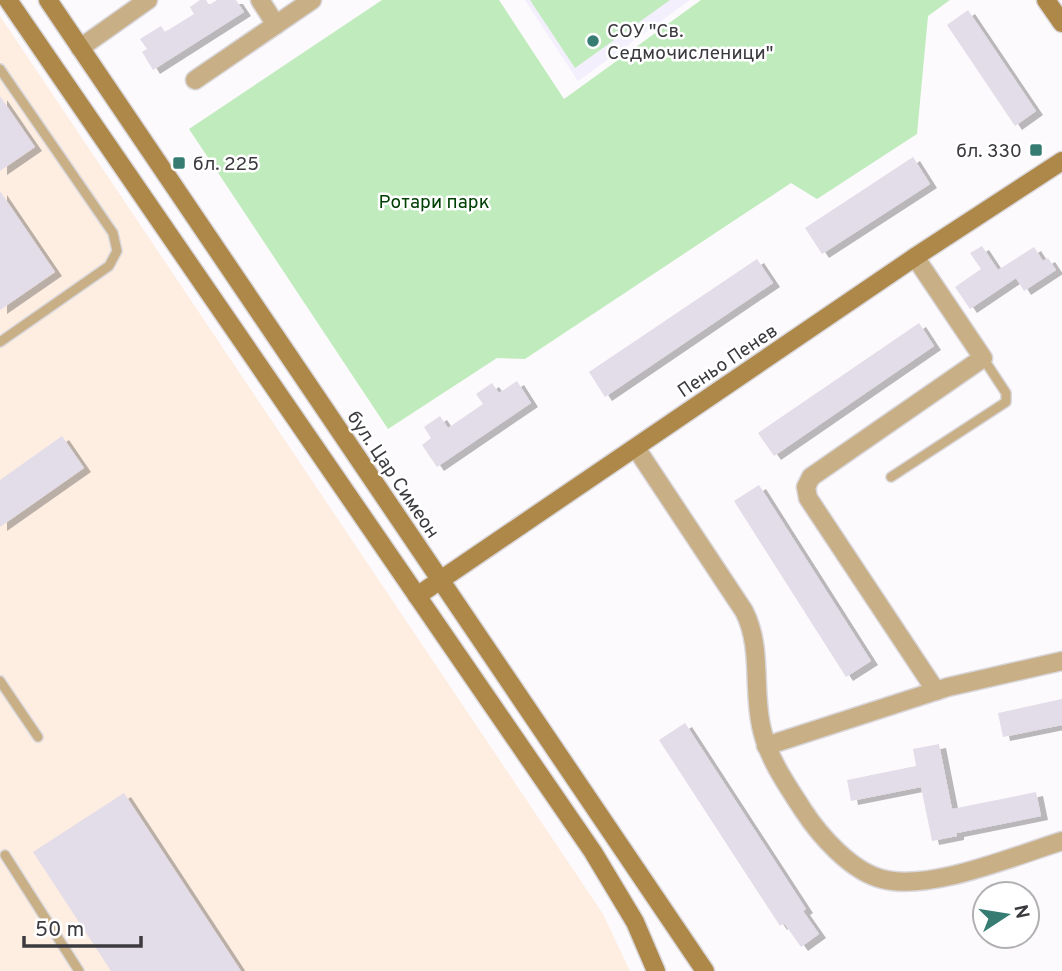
<svg xmlns="http://www.w3.org/2000/svg" width="1062" height="971" viewBox="0 0 1062 971" font-family="Overpass,sans-serif">
	<style>
		.industrial { fill: #feeee2 }
		.education { fill: #f3effc }
		.green { fill: #c0ebbd }
		.building { fill: #e3dce9; filter: url(#shadow) }
		.lines { fill: none; stroke-linecap: round; stroke-linejoin: round }
		.lane-casing { stroke: #d9d7db; stroke-width: 12 }
		.street-casing { stroke: #d9d7db; stroke-width: 21 }
		.secondary-casing { stroke: #d9d7db; stroke-width: 21 }
		.lane { stroke: #c8af86; stroke-width: 9 }
		.street { stroke: #c8af86; stroke-width: 18 }
		.secondary { stroke: #ae8849; stroke-width: 18 }
		.poi-dot { fill: #367c73; stroke: #fff; stroke-width: 2.5 }
		.labels { text-anchor: middle; stroke-width: 5; stroke-linejoin: round; paint-order: stroke }
		.poi-label { font-size: 19px; fill: #3c3a3f; stroke: #fff; text-anchor: start }
		.park-label { font-size: 19px; fill: #014104; stroke: #fff }
		.street-label { font-size: 19px; fill: #3c3a3f; stroke: #fff }
	</style>
	<defs>
		<filter id="shadow"><feDropShadow dx="7" dy="4" stdDeviation="0" flood-color="#0004"/></filter>
	</defs>
	<rect width="100%" height="100%" fill="#fcfafd"/>
	<path class="industrial" d="M 0,16 L 603,914 L 630,971 L 0,971 Z"/>
	<path class="education" d="M 525,0 L 690,0 L 578,81 Z"/>
	<g class="green">
		<path d="M 382,0 L 499,0 L 564,99 L 701,0 L 950,0 L 928,16 L 917,134 L 817,199 L 791,183 L 525,359 L 497,358 L 388,429 L 189,129 Z"/>
		<path d="M 530,0 L 670,0 L 575,68 Z"/>
	</g>
	<g class="building">
		<path d="M 200,0 L 206,0 L 209,5 L 217,0 L 236,0 L 244,12 L 153,70 L 142,52 L 147,49 L 140,39 L 161,26 L 165,32 L 194,14 L 190,7 Z"/>
		<path d="M 968,10 L 1036,111 L 1015,126 L 947,25 Z"/>
		<path d="M 0,96 L 35,147 L 0,171 Z"/>
		<path d="M 913,157 L 930,184 L 822,254 L 805,228 Z"/>
		<path d="M 0,191 L 55,272 L 0,310 Z"/>
		<path d="M 982,246 L 998,270 L 1034,247 L 1043,261 L 1048,258 L 1056,270 L 1024,291 L 1016,278 L 970,309 L 955,287 L 981,269 L 970,253 Z"/>
		<path d="M 757,259 L 773,283 L 605,397 L 589,372 Z"/>
		<path d="M 919,323 L 934,346 L 774,456 L 758,433 Z"/>
		<path d="M 517,381 L 531,403 L 437,467 L 422,445 L 431,438 L 424,427 L 440,416 L 448,428 L 483,404 L 476,394 L 492,383 L 499,393 Z"/>
		<path d="M 62,436 L 84,468 L 0,527 L 0,480 Z"/>
		<path d="M 759,485 L 871,661 L 846,677 L 734,501 Z"/>
		<path d="M 1062,699 L 1062,725 L 1003,737 L 998,713 Z"/>
		<path d="M 685,723 L 806,909 L 803,911 L 819,934 L 801,947 L 784,923 L 780,926 L 659,740 Z"/>
		<path d="M 939,744 L 952,809 L 1036,792 L 1041,816 L 957,833 L 957,836 L 932,841 L 921,787 L 851,801 L 847,780 L 916,766 L 913,749 Z"/>
		<path d="M 124,793 L 241,971 L 111,971 L 33,852 Z"/>
	</g>
	<g class="lines">
		<g class="lane-casing">
			<g id="lane">
				<path d="M 0,69 L 113,233 L 117,251 L 109,266 L 0,342"/>
				<path d="M 891,477 L 1006,402 L 1006,393 L 983,358"/>
				<path d="M 0,681 L 38,737"/>
				<path d="M 5,855 L 79,971"/>
			</g>
		</g>
		<g class="street-casing">
			<g id="street">
				<path d="M 260,0 L 276,25"/>
				<path d="M 80,48 L 148,0"/>
				<path d="M 195,80 L 312,0"/>
				<path d="M 915,257 L 983,358 L 811,477 L 806,487 L 808,498 L 936,691"/>
				<path d="M 636,448 L 744,611 C 763,648 752,691 762,730 C 769,760 787,785 803,810 C 820,836 851,871 882,879 C 929,892 1014,856 1062,841"/>
				<path d="M 766,746 L 948,687 L 1062,661"/>
			</g>
		</g>
		<g class="secondary-casing">
			<g id="secondary">
				<path d="M 8,0 L 593,852 L 635,922 L 656,971"/>
				<path d="M 48,0 L 705,971"/>
				<path d="M 1046,0 L 1062,23"/>
				<path d="M 417,596 L 915,257 L 1062,161"/>
			</g>
		</g>
		<use href="#lane" class="lane"/>
		<use href="#street" class="street"/>
		<use href="#secondary" class="secondary"/>
	</g>
	<g class="poi-dot">
		<circle cx="593" cy="41" r="7"/>
		<rect x="1029" y="143" width="14" height="14" rx="3.5"/>
		<rect x="172" y="156" width="14" height="14" rx="3.5"/>
	</g>
	<g class="labels">
		<g class="poi-label">
			<text x="607" y="37">СОУ "Св.<tspan x="607" dy="22">Седмочисленици"</tspan></text>
			<text x="1022" y="157" text-anchor="end">бл. 330</text>
			<text x="193" y="170">бл. 225</text>
		</g>
		<g class="park-label">
			<text x="434" y="208">Ротари парк</text>
		</g>
		<g class="street-label">
			<text transform="translate(727 360) rotate(-34)" y="7">Пеньо Пенев</text>
			<text transform="translate(394 474) rotate(56)" y="7">бул. Цар Симеон</text>
		</g>
	</g>
	<g transform="translate(1006 915) rotate(78)"><circle r="33" fill="#ffffff" stroke="#b1b0b2" stroke-width="2"/>
	<path d="M0-5L12 26L0 18L-12 26Z" fill="#367c73"/>
	<text y="-10" font-size="19" font-weight="bold" text-anchor="middle" fill="#3c3a3f">N</text>
	</g>
	<path d="M24 936v10h117v-10" fill="none" stroke="#3c3a3f" stroke-width="3.5"/>
	<text x="35" y="936" font-size="21" fill="#3c3a3f" stroke="#ffffff" stroke-width="5" paint-order="stroke">50 m</text>
</svg>
